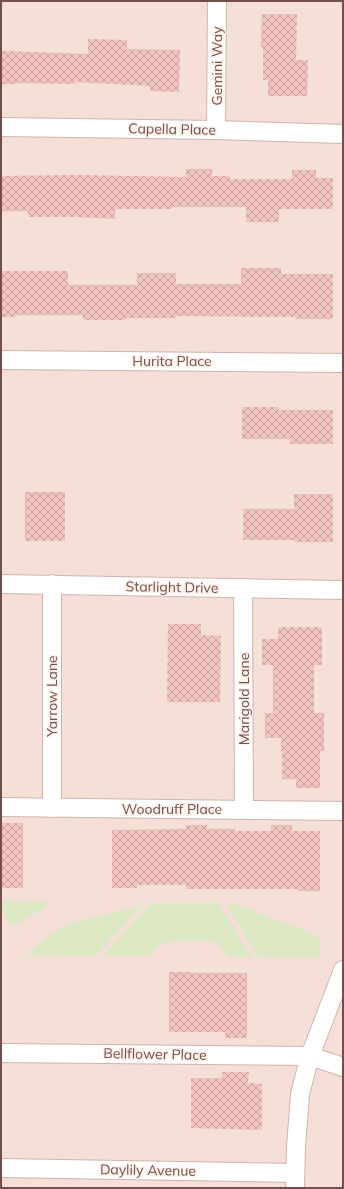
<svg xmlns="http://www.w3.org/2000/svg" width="344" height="1189" viewBox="0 0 344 1189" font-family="Mulish,sans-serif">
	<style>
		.residential { fill: #f5dfd6 }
		.grass { fill: #dce9c3 }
		.building { fill: url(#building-cross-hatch) }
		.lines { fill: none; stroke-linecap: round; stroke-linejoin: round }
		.minor-casing { stroke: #cfb4ae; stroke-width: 20 }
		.minor { stroke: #fff; stroke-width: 18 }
		.labels { text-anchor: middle; stroke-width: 3; stroke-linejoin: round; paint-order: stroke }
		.street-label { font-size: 14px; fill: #744e4a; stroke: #fff2eb }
	</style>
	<defs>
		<pattern id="building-cross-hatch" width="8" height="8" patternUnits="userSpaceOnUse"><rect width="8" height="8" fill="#f1c4bd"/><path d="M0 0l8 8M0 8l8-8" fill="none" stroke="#c8a19c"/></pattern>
	</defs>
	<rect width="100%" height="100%" fill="#fcede4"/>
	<rect class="residential" x="1" y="1" width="342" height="1187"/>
	<g class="grass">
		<path d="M 1,901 L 50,902 L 42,910 L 11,926 L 1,909 Z"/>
		<path d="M 145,903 L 95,956 L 27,955 L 36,946 L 49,936 L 63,927 L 81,920 L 131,909 Z"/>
		<path d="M 152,903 L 219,903 L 252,957 L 228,957 C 225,952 223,947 218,944 C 209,939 173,939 163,944 C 157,946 153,952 149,956 L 102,956 Z"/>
		<path d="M 234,903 L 275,920 L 292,925 L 319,938 L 322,941 L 319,958 L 258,957 L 226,904 Z"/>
	</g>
	<g class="building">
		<path d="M 262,14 L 297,14 L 296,60 L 308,60 L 307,96 L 268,96 L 268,80 L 263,80 L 263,47 L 261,47 Z"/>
		<path d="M 88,39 L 127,40 L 127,49 L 180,50 L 179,92 L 150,91 L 150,86 L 75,82 L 75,84 L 16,83 L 16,84 L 1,84 L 1,51 L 88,54 Z"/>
		<path d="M 186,169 L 212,169 L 212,176 L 230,176 L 230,179 L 292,179 L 292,170 L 316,170 L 316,178 L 333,178 L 333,209 L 279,209 L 279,222 L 246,222 L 246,207 L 172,207 L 172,209 L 115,209 L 115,219 L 76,217 L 28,217 L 28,211 L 1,211 L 1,176 L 77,175 L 186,177 Z"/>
		<path d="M 241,268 L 281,268 L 281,274 L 333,274 L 333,319 L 295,319 L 295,317 L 176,316 L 176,318 L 126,318 L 126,320 L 83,320 L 83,315 L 16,315 L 16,317 L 1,317 L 1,271 L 68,271 L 68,285 L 137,285 L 137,273 L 176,273 L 176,284 L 241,284 Z"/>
		<path d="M 242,407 L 279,407 L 279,410 L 333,410 L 333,444 L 290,444 L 290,439 L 242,439 Z"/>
		<rect x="25" y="492" width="40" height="49"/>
		<path d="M 294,494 L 333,494 L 333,542 L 294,542 L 294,540 L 243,540 L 243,509 L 294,509 Z"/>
		<path d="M 168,624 L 201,624 L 201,635 L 221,636 L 220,702 L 167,702 Z"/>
		<path d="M 278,627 L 322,627 L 322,665 L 314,665 L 314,713 L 324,713 L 324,751 L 320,751 L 320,788 L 296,788 L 296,779 L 282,779 L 282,751 L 281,751 L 281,738 L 265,738 L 265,713 L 273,713 L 273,665 L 262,665 L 262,639 L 278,639 Z"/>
		<rect x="1" y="823" width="22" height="65"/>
		<path d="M 186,825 L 207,825 L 207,829 L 235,829 L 235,831 L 271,831 L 271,825 L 292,825 L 292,831 L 320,831 L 320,891 L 298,891 L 298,889 L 186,889 L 186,885 L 137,885 L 137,888 L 112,888 L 112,830 L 186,829 Z"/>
		<path d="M 169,972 L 190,972 L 190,973 L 247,973 L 247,1038 L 225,1038 L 225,1032 L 169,1032 Z"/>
		<path d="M 222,1072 L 249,1072 L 248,1083 L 262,1084 L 262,1130 L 191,1128 L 191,1078 L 222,1078 Z"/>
	</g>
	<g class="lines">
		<g class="minor-casing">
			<g id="minor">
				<path d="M 1,127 L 216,130 L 343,134"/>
				<path d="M 216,130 L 217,1"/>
				<path d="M 1,360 L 343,363"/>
				<path d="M 1,584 L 343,590"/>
				<path d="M 52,584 L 52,808"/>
				<path d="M 243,588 L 244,809"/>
				<path d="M 1,807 L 343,811"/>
				<path d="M 1,1053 L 310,1056 L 343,1067"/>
				<path d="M 1,1168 L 295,1173"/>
				<path d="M 295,1188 L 296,1147 L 300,1094 L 310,1056 L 343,970"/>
			</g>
		</g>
		<use href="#minor" class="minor"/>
	</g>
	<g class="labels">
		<g class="street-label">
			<text transform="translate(217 66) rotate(-90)" y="5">Gemini Way</text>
			<text transform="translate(172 129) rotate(1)" y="5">Capella Place</text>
			<text x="172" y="366">Hurita Place</text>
			<text transform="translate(172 587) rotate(1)" y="5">Starlight Drive</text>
			<text transform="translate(52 696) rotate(-90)" y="5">Yarrow Lane</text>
			<text transform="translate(244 699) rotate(-90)" y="5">Marigold Lane</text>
			<text x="172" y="814">Woodruff Place</text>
			<text transform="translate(155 1054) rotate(1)" y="5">Bellflower Place</text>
			<text transform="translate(148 1170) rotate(1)" y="5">Daylily Avenue</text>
		</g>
	</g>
	<rect width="344" height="1189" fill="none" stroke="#744e4a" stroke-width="4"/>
</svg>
